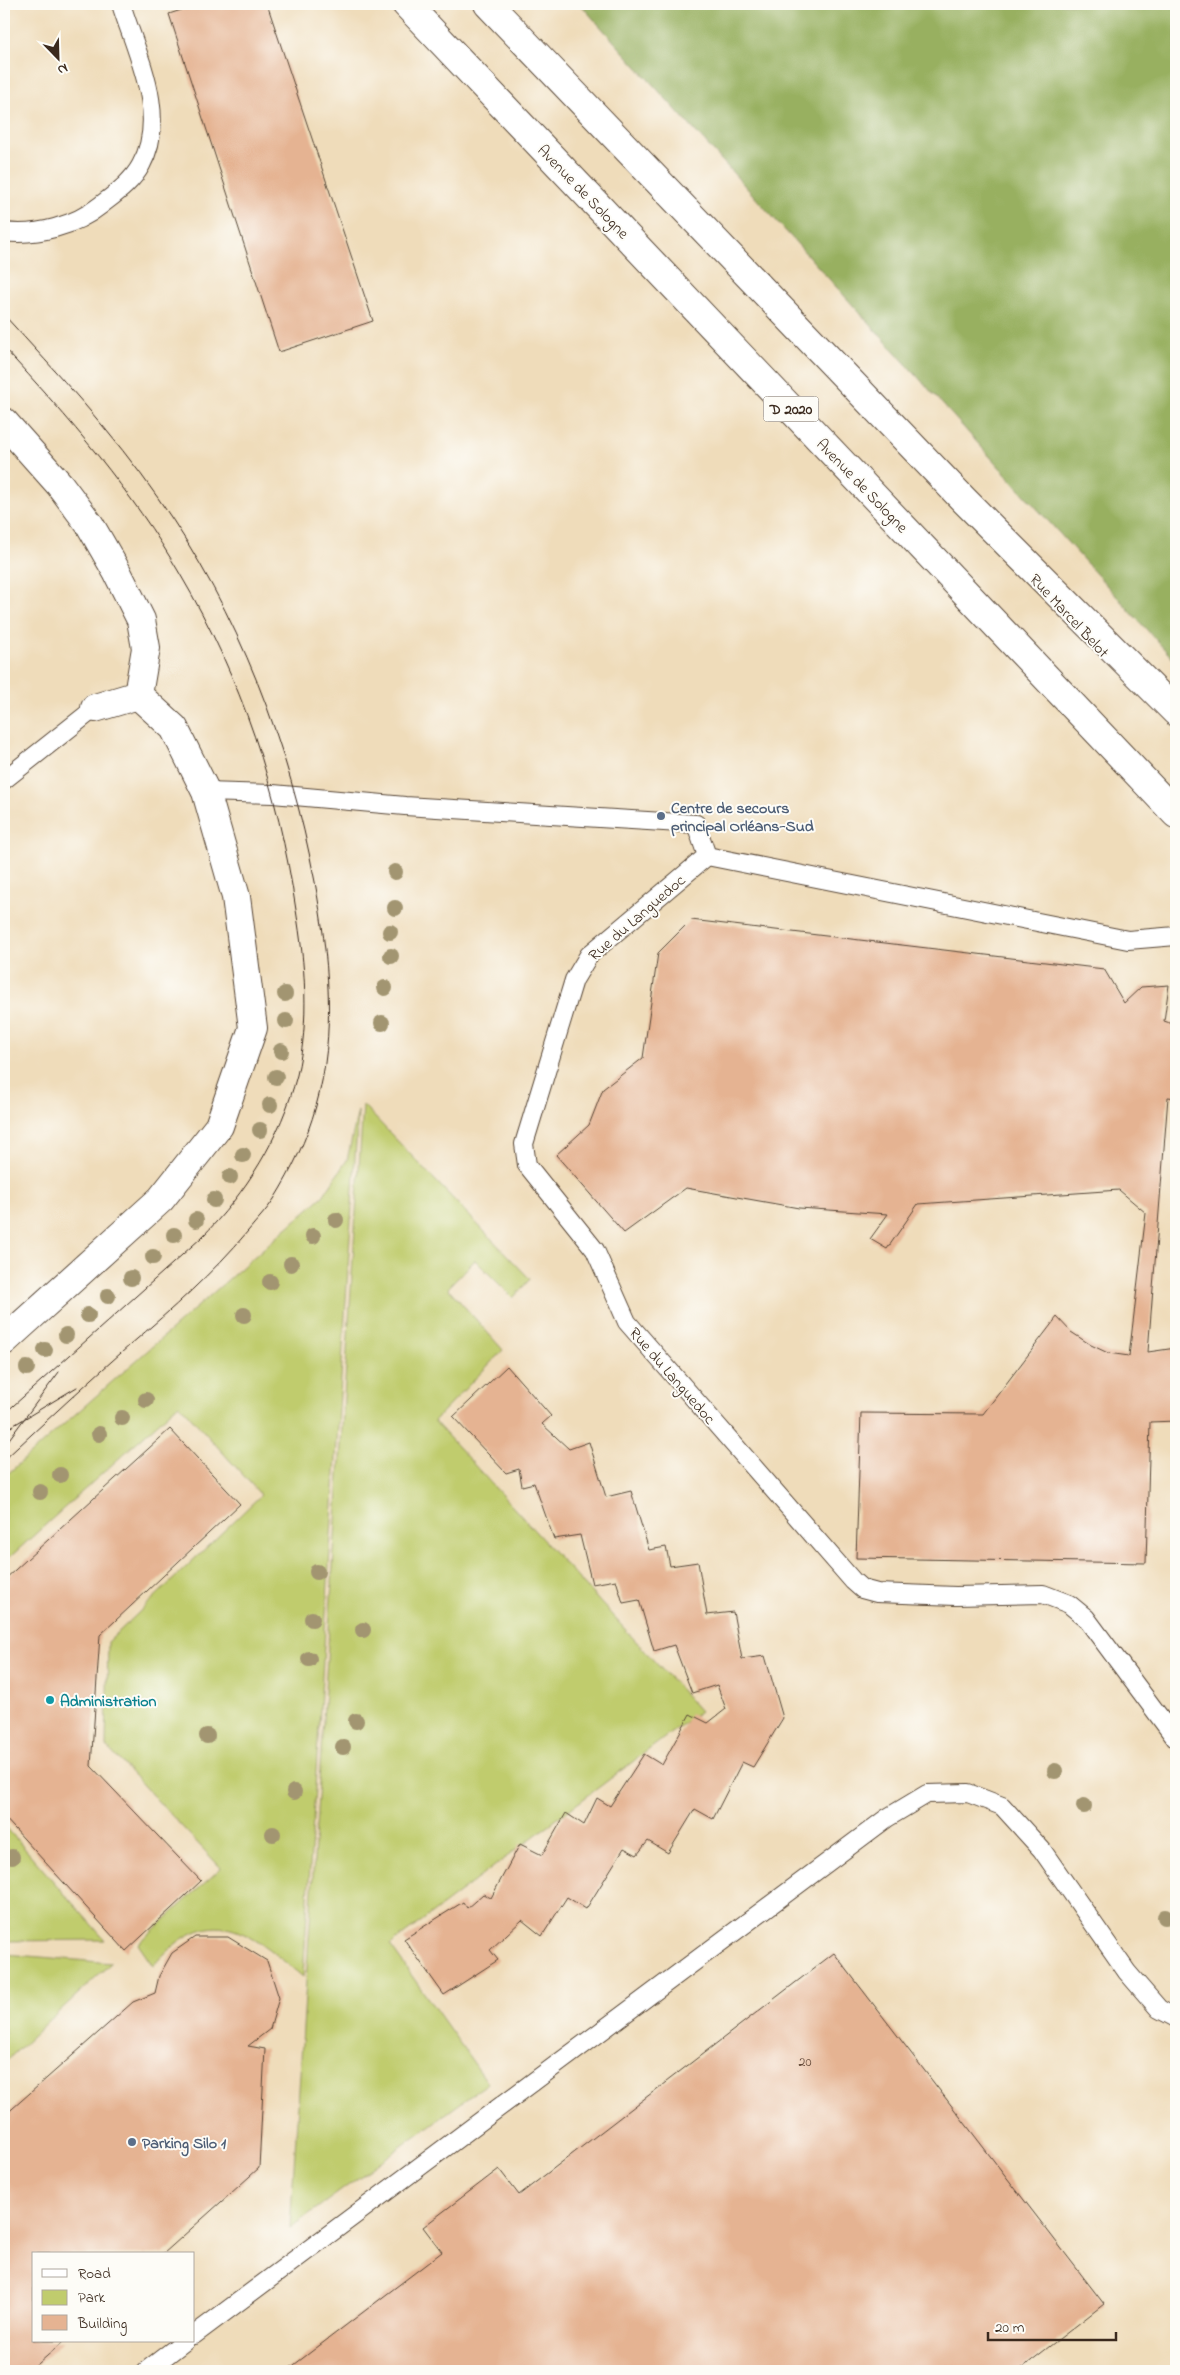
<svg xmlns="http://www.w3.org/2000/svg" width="1180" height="2375" viewBox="0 0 1180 2375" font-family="'Indie Flower',sans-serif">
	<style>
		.green { fill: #c0cc6d; stroke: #7e7b46 }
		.forest { fill: #98b060; stroke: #6a6d3f }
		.building { fill: #e5b392 }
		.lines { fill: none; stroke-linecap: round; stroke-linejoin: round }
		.lane-casing { stroke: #564535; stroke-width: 20 }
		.street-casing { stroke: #564535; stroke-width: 30 }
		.primary-casing { stroke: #564535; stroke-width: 30 }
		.lane { stroke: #fff; stroke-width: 18 }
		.street { stroke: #fff; stroke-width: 28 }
		.primary { stroke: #fff; stroke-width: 28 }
		.tram { stroke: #3b2a1e; stroke-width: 1 }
		.tree { fill: #a29571 }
		.service-dot { fill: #5c6f8a; stroke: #fdfcf7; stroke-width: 2 }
		.culture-dot { fill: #0f9aa8; stroke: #fdfcf7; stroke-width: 2 }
		.labels { text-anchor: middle; stroke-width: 4; stroke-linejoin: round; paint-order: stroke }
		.number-label { font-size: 14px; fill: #664c3b }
		.shield { fill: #fdfcf7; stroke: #75695f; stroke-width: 1 }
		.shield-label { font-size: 15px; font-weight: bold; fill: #3b2a1e }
		.street-label { font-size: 16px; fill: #3b2a1e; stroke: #fdfcf7 }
		.service-label { font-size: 16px; font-weight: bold; fill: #4e5e75; stroke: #fdfcf7; text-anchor: start }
		.culture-label { font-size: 16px; font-weight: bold; fill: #0d838f; stroke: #fdfcf7; text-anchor: start }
	</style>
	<rect width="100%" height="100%" fill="#fdfcf7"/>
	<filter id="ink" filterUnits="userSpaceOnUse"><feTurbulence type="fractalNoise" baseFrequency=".02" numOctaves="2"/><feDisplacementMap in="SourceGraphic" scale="10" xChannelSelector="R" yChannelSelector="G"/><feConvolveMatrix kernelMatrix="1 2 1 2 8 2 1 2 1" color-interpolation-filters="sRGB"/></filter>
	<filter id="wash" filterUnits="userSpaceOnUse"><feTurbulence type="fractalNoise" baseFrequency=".0096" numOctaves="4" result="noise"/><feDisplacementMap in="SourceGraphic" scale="20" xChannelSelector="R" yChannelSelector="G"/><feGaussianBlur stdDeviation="1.12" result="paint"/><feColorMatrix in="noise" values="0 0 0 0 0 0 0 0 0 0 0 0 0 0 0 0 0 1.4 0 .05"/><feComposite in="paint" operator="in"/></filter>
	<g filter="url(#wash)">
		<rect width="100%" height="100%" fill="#efdcba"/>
		<g class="green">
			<path d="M 363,1105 L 530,1279 L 513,1298 L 475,1260 L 448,1288 L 503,1350 L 434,1421 L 700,1711 L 390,1945 L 488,2083 L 290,2228 Z"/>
			<path d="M 358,1111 L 303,1977 C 248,1931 212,1898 153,1966 L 138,1944 L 221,1868 L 106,1746 L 108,1642 L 261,1495 L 179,1404 L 10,1557 L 4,1550 L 4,1477 L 323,1196 L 347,1160 Z"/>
			<path d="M 4,1825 L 105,1940 L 4,1941 Z"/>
			<path d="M 5,1954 L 111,1963 L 4,2063 L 4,1955 Z"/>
		</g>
		<path class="forest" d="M 580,4 L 1176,4 L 1176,662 Z"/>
		<g id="blocks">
			<g class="building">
				<path d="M 200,4 L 267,4 L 373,321 L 279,352 L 169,14 Z"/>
				<path d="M 691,920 L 1104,969 L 1124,1003 L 1141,987 L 1169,985 L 1164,1021 L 1176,1025 L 1176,1098 L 1168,1097 L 1148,1352 L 1176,1348 L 1176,1421 L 1150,1422 L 1146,1563 L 856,1558 L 861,1413 L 983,1414 L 1057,1317 L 1071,1332 L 1091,1345 L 1108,1353 L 1129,1356 L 1146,1213 L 1119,1190 L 918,1204 L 887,1249 L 870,1239 L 888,1214 L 799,1208 L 686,1188 L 624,1233 L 556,1155 L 589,1125 L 603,1089 L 643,1058 L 658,953 Z"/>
				<path d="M 507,1366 L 551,1416 L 542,1424 L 569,1449 L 589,1442 L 606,1497 L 631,1491 L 649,1550 L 666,1547 L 670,1566 L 698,1562 L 707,1615 L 733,1612 L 742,1659 L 765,1656 L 783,1718 L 753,1767 L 742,1762 L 713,1819 L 695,1809 L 668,1853 L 648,1841 L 637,1855 L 624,1848 L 586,1909 L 567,1897 L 542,1936 L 522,1920 L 490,1950 L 498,1960 L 444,1995 L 404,1939 L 463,1902 L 467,1908 L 483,1894 L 491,1898 L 520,1844 L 542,1855 L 566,1813 L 584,1825 L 597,1798 L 610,1806 L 644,1754 L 662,1765 L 690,1714 L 708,1723 L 726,1709 L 717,1685 L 692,1693 L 674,1645 L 654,1651 L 639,1600 L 623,1603 L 616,1580 L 592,1584 L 580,1535 L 554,1539 L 534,1483 L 522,1486 L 519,1469 L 506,1473 L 453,1417 Z"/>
				<path d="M 170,1429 L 240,1504 L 100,1635 L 91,1766 L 201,1881 L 126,1951 L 4,1817 L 4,1580 Z"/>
				<path d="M 195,1937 L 228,1937 L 267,1961 L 279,1998 L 270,2029 L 248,2046 L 265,2049 L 259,2168 L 163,2254 L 34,2254 L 34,2341 L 64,2341 L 30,2371 L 4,2371 L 4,2116 L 133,2002 L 155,1993 L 159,1976 L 172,1953 Z"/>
				<path d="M 834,1953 L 1104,2304 L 1018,2371 L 286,2371 L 442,2252 L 423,2227 L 499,2169 L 519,2195 Z"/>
			</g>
		</g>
	</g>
	<g filter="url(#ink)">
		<use href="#blocks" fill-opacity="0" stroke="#564535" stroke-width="1"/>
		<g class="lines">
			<g class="lane-casing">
				<g id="lane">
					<path d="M 4,232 C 37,236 75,226 101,205 C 115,194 132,182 141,165 C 169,115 136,53 121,4"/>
					<path d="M 4,780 L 95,708"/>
					<path d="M 206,792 L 273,794 L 405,806 L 696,824 L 707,856 L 589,955 L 574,980 L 524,1144 L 527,1165 L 595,1250 L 627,1322 L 853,1581 L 862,1589 L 877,1593 L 956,1596 L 1043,1594 L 1069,1604 L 1086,1618 L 1176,1739"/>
					<path d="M 707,856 L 1128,940 L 1176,936"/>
					<path d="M 194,2335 L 887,1818 L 927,1794 L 968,1793 L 1002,1806 L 1042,1850 L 1127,1972 L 1159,2009 L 1176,2018"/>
					<path d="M 146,2371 L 185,2341"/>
				</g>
			</g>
			<g class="street-casing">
				<g id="street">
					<path d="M 4,422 L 60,485 L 90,525 L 117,572 L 141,620 L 146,648 L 138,695 L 95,708"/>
					<path d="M 4,1341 L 161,1199 L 219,1126 L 253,1028 L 236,897 L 206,792 L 174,728 L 138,695"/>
				</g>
			</g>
			<g class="primary-casing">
				<g id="primary">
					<path d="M 406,4 L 1176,814"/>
					<path d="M 488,4 L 964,500 L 1176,712"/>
				</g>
			</g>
			<use href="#lane" class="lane"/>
			<use href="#street" class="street"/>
			<use href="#primary" class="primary"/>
			<g class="tram">
				<path d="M 4,315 C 58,374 113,433 158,498 C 239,613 289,745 315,882 C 328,955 337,1033 316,1106 C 307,1139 292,1170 274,1199 C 267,1210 257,1220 248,1231 C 213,1273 172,1309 130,1345 C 88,1382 46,1421 4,1460"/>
				<path d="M 4,348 C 69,418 132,491 180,574 C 242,679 278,790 296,910 C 305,965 310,1020 297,1075 C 281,1137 246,1193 201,1238 L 4,1414"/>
				<path d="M 4,1431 L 77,1387"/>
				<path d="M 4,1446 L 59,1372"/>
			</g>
		</g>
		<g class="tree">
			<circle cx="395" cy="872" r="8"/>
			<circle cx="395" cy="908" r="8"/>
			<circle cx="390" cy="932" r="8"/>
			<circle cx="391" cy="956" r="8"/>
			<circle cx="385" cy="988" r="8"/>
			<circle cx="285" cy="994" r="8"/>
			<circle cx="286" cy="1021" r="8"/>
			<circle cx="382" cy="1023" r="8"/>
			<circle cx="281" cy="1051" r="8"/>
			<circle cx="276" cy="1077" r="8"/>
			<circle cx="270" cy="1105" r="8"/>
			<circle cx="260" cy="1130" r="8"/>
			<circle cx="243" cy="1155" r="8"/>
			<circle cx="230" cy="1177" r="8"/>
			<circle cx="214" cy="1200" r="8"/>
			<circle cx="196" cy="1220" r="8"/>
			<circle cx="336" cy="1220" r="8"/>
			<circle cx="174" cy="1235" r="8"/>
			<circle cx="313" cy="1236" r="8"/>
			<circle cx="153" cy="1257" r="8"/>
			<circle cx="291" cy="1264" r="8"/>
			<circle cx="131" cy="1278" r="8"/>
			<circle cx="270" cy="1282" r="8"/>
			<circle cx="108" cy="1296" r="8"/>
			<circle cx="88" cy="1315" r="8"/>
			<circle cx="244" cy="1315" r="8"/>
			<circle cx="66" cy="1335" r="8"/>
			<circle cx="45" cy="1350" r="8"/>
			<circle cx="27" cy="1368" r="8"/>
			<circle cx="146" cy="1400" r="8"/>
			<circle cx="122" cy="1418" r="8"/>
			<circle cx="99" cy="1434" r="8"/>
			<circle cx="60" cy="1475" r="8"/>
			<circle cx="40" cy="1492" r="8"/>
			<circle cx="317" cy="1572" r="8"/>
			<circle cx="312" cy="1619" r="8"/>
			<circle cx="363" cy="1630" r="8"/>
			<circle cx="309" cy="1659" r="8"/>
			<circle cx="356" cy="1721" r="8"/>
			<circle cx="207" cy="1736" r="8"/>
			<circle cx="343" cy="1747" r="8"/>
			<circle cx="1055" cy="1771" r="8"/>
			<circle cx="294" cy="1792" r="8"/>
			<circle cx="1084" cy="1806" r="8"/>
			<circle cx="273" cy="1834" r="8"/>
			<circle cx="12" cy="1857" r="8"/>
			<circle cx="1165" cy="1917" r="8"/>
		</g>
	</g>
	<g class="service-dot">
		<circle cx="661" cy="816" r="5"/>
		<circle cx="132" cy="2142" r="5"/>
	</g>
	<circle class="culture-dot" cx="50" cy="1700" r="5"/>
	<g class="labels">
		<g class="number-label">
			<text x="805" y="2066">20</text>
		</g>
		<rect class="shield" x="763.5" y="396.5" width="55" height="25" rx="4"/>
		<g class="shield-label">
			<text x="791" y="414">D 2020</text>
		</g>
		<g class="street-label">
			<text transform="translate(584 191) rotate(46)" y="6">Avenue de Sologne</text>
			<text transform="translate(863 485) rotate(46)" y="6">Avenue de Sologne</text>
			<text transform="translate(1070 615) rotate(47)" y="6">Rue Marcel Belot</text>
			<text transform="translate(636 917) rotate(-41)" y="6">Rue du Languedoc</text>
			<text transform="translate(673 1375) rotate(49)" y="6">Rue du Languedoc</text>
		</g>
		<g class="service-label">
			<text x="671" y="813">Centre de secours<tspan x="671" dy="18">principal Orléans-Sud</tspan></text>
			<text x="142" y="2148">Parking Silo 1</text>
		</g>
		<g class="culture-label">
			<text x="60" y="1706">Administration</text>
		</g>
	</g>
	<rect width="1180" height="2375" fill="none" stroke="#fdfcf7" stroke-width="20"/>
	<rect x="32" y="2252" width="162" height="90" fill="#fdfcf7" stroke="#afa8a0"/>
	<rect x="42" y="2269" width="25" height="8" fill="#ffffff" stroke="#afa8a0"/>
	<text x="78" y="2278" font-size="15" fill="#3b2a1e">Road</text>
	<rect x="42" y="2290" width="25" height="15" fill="#c0cc6d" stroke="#afa8a0"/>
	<text x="78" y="2302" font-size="15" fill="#3b2a1e">Park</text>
	<rect x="42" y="2315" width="25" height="15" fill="#e5b392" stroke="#afa8a0"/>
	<text x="78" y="2328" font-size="15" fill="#3b2a1e">Building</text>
	<g transform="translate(58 58) rotate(157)" stroke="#fdfcf7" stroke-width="4" paint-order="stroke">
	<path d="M0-4L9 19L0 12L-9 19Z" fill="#3b2a1e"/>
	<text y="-8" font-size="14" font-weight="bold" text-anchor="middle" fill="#3b2a1e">N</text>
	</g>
	<path d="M988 2332v8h128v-8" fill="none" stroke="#3b2a1e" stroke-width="2.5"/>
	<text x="995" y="2332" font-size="15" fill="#3b2a1e" stroke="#fdfcf7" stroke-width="4" paint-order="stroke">20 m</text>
</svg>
